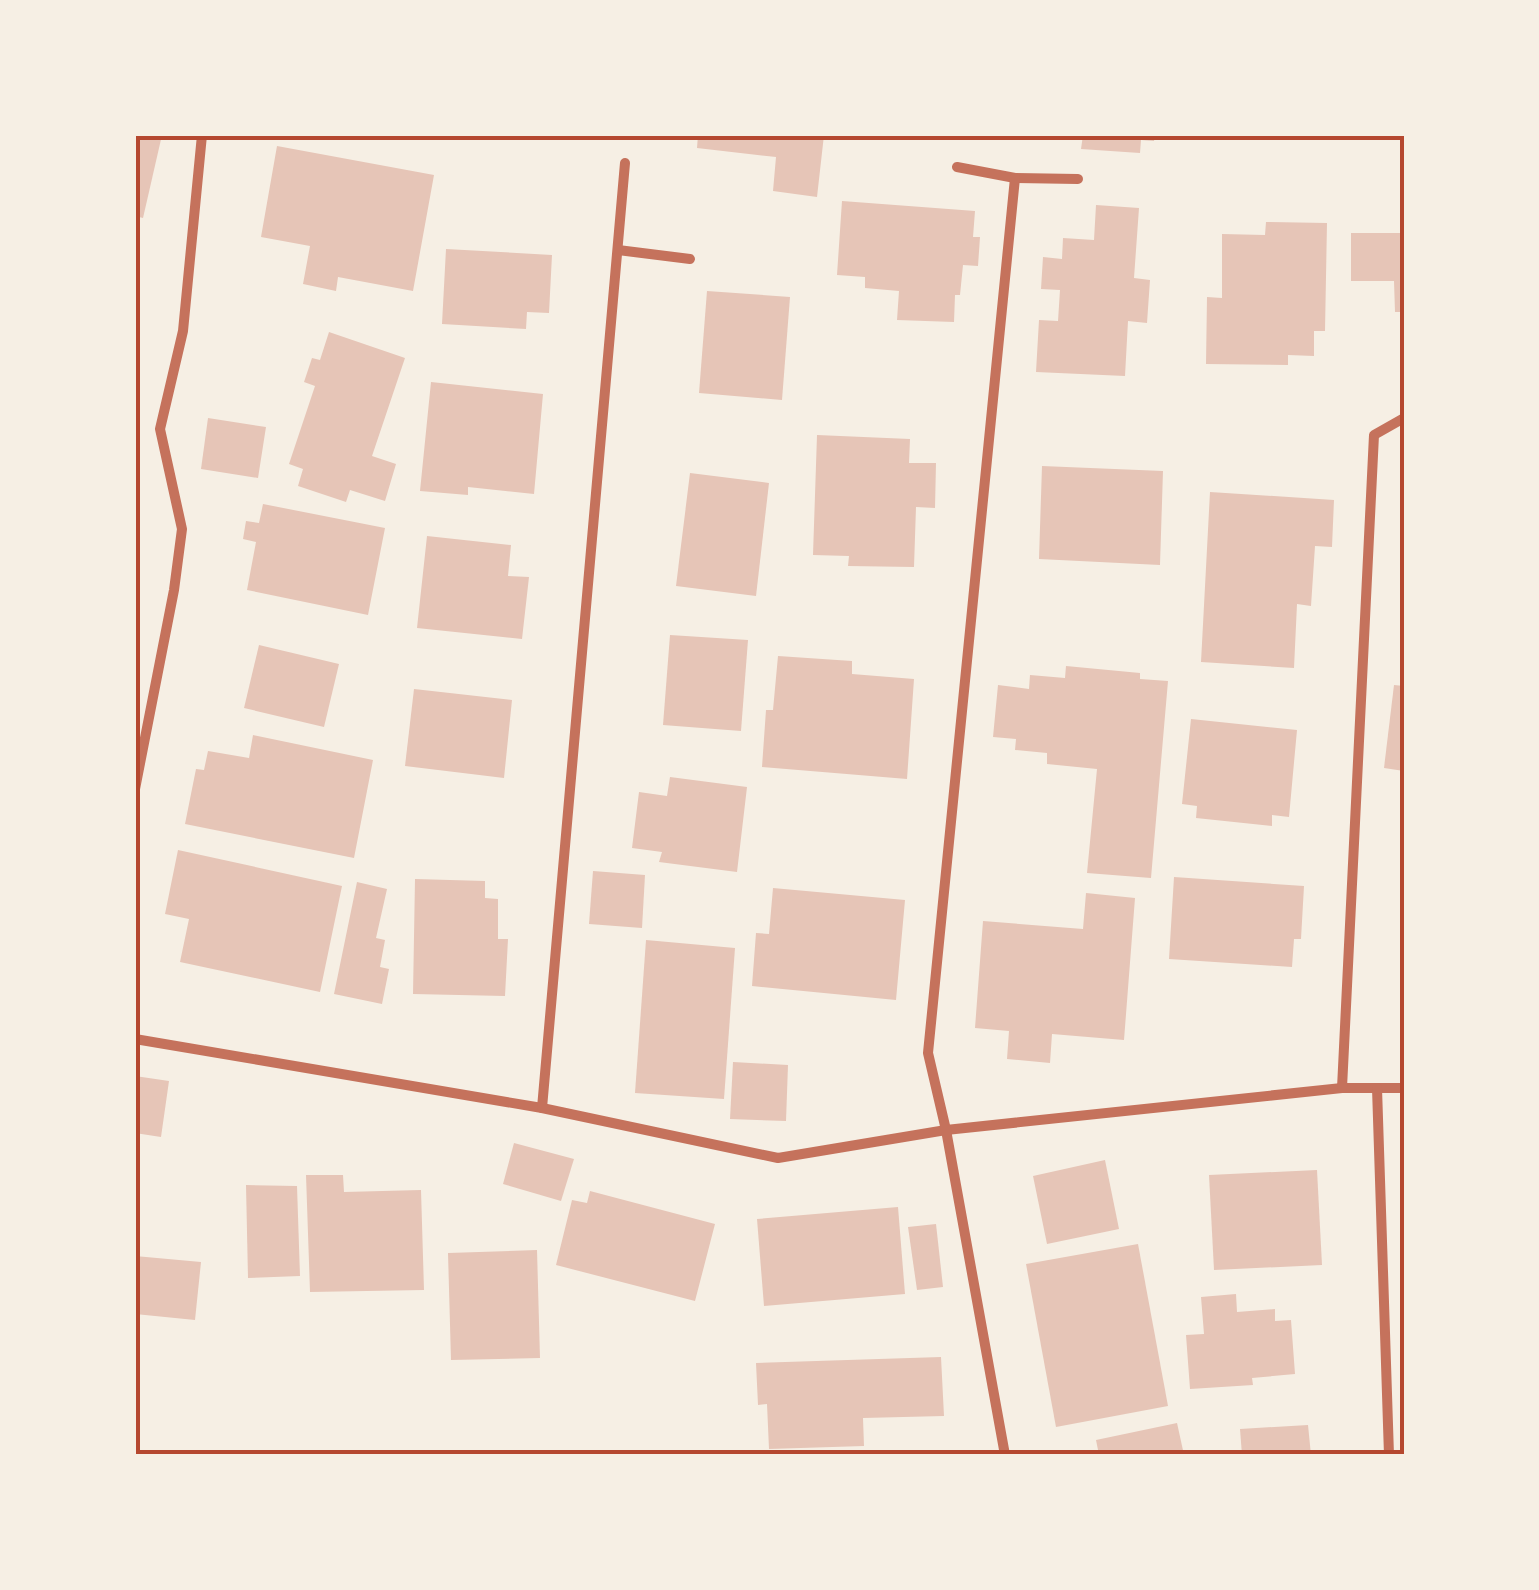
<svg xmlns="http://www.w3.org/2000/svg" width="1539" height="1590" viewBox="0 0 1539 1590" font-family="'Open Sans',sans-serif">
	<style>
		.building { fill: #e6c5b7 }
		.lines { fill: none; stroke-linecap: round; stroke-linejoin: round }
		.minor { stroke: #c5725c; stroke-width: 10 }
		.neatline { fill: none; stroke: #b5482f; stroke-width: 4 }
	</style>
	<rect width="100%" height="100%" fill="#f6efe4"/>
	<g class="building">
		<path d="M 135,135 L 162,135 L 143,218 L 135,216 Z"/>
		<path d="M 698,135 L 824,135 L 817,197 L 773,191 L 776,157 L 697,148 Z"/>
		<path d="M 1083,135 L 1155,135 L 1154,141 L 1141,140 L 1140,153 L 1081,149 Z"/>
		<path d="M 277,146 L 434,175 L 413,291 L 338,277 L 336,291 L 303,284 L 310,246 L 261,237 Z"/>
		<path d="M 842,201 L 975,211 L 973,237 L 980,237 L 978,266 L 963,265 L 960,295 L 955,295 L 954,322 L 897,320 L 899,291 L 865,288 L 865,277 L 837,275 Z"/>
		<path d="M 1096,205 L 1139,208 L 1134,278 L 1150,280 L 1147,323 L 1128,321 L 1125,376 L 1036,372 L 1039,320 L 1058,321 L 1060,290 L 1041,289 L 1043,257 L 1062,259 L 1063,238 L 1094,240 Z"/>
		<path d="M 1266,222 L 1327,223 L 1325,331 L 1314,331 L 1314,356 L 1288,355 L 1288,365 L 1206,364 L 1207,297 L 1222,298 L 1222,234 L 1265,235 Z"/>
		<path d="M 1351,233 L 1404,233 L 1404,312 L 1395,312 L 1394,281 L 1351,281 Z"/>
		<path d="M 446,249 L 552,255 L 549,313 L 527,312 L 526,329 L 442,324 Z"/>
		<path d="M 707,291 L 790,297 L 782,400 L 699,393 Z"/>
		<path d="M 329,332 L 405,358 L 372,456 L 396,464 L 385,501 L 350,490 L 346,502 L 298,486 L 303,469 L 289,464 L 315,386 L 304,382 L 312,358 L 320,360 Z"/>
		<path d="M 431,382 L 543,394 L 534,494 L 468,487 L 468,495 L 420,491 Z"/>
		<path d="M 208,418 L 266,427 L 258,478 L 201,469 Z"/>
		<path d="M 817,435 L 910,439 L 909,463 L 936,463 L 935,508 L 916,507 L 914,567 L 848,566 L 849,556 L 813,555 Z"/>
		<path d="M 1042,466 L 1163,471 L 1160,565 L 1039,559 Z"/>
		<path d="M 690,473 L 769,483 L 756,596 L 676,586 Z"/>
		<path d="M 1210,492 L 1334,500 L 1332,547 L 1315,546 L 1311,606 L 1297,604 L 1294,668 L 1201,662 Z"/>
		<path d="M 263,504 L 385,528 L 368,615 L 247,590 L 256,542 L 243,539 L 246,521 L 259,523 Z"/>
		<path d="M 427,536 L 511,545 L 508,576 L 529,577 L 522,639 L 417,628 Z"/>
		<path d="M 670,635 L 748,640 L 741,731 L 663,725 Z"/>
		<path d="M 259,645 L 339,664 L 324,727 L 244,708 Z"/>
		<path d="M 778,656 L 852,661 L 852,674 L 914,679 L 907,779 L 762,767 L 766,710 L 773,710 Z"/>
		<path d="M 1066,666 L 1140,673 L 1140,679 L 1168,681 L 1151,878 L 1087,873 L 1097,769 L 1047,764 L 1047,753 L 1015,750 L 1016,739 L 993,737 L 998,685 L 1029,689 L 1030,675 L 1065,678 Z"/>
		<path d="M 1394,685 L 1404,686 L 1404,771 L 1384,768 Z"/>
		<path d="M 414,689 L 512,700 L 504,778 L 405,766 Z"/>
		<path d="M 1191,719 L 1297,730 L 1289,817 L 1272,815 L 1272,826 L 1196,818 L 1197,806 L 1182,804 Z"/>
		<path d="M 253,735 L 373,760 L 354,858 L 185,824 L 196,769 L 204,770 L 208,751 L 249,758 Z"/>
		<path d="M 670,777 L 747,787 L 737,872 L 659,862 L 662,852 L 632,848 L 639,792 L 667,796 Z"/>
		<path d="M 178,850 L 342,886 L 320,992 L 180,962 L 189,919 L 165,914 Z"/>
		<path d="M 593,871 L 645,875 L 642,928 L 589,924 Z"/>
		<path d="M 1174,877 L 1304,886 L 1301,939 L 1294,939 L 1292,967 L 1169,959 Z"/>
		<path d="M 415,879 L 485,881 L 485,898 L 498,899 L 498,939 L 508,939 L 505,996 L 413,994 Z"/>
		<path d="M 357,882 L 387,889 L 376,938 L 385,940 L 380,967 L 389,969 L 382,1004 L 334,994 Z"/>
		<path d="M 773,888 L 905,900 L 896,1000 L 752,986 L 756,933 L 769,934 Z"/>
		<path d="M 1086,893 L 1135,898 L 1124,1040 L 1052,1034 L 1050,1063 L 1007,1059 L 1009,1031 L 975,1028 L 983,921 L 1083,929 Z"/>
		<path d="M 646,940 L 735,948 L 724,1099 L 635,1093 Z"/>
		<path d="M 733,1062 L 788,1065 L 786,1121 L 730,1119 Z"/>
		<path d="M 135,1076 L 169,1081 L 161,1137 L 135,1133 Z"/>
		<path d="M 514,1143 L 574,1159 L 561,1201 L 503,1184 Z"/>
		<path d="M 1105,1160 L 1119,1229 L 1047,1244 L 1033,1176 Z"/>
		<path d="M 1317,1170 L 1322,1265 L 1214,1270 L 1209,1175 Z"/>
		<path d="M 306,1175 L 343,1175 L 344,1192 L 421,1190 L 424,1290 L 310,1292 Z"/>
		<path d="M 246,1185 L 297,1186 L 300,1276 L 248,1278 Z"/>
		<path d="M 590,1191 L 715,1224 L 695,1301 L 556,1265 L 572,1200 L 587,1203 Z"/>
		<path d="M 898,1207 L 905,1294 L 764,1306 L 757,1219 Z"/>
		<path d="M 936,1224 L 943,1287 L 917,1290 L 908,1227 Z"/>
		<path d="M 1138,1244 L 1168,1406 L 1056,1427 L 1026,1264 Z"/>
		<path d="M 537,1250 L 540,1358 L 451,1360 L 448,1253 Z"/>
		<path d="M 135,1256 L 201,1262 L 195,1320 L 135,1314 Z"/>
		<path d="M 1236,1294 L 1237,1312 L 1275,1309 L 1275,1321 L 1291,1320 L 1295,1374 L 1252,1378 L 1253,1385 L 1190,1389 L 1186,1335 L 1204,1334 L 1201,1297 Z"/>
		<path d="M 941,1357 L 944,1416 L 863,1418 L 864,1446 L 769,1449 L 767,1404 L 758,1405 L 756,1363 Z"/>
		<path d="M 1177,1423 L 1184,1455 L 1099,1455 L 1096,1440 Z"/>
		<path d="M 1308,1425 L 1311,1455 L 1242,1455 L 1240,1429 Z"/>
	</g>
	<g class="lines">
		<g class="minor">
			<path d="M 957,167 L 1015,178 L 1078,179"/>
			<path d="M 618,250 L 690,259"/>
			<path d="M 135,789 L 174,590 L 182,529 L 160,429 L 183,331 L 202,135"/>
			<path d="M 135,1039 L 542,1108 L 778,1158 L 946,1130 L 1342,1088 L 1404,1088"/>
			<path d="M 1342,1088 L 1374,435 L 1404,418"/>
			<path d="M 1377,1088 L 1389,1455"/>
			<path d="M 542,1108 L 625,163"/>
			<path d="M 1005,1455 L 946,1130 L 928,1053 L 1015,178"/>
		</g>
	</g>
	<rect width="1539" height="1590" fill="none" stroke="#f6efe4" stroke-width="275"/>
	<rect x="138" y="138" width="1264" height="1314" class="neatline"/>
</svg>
